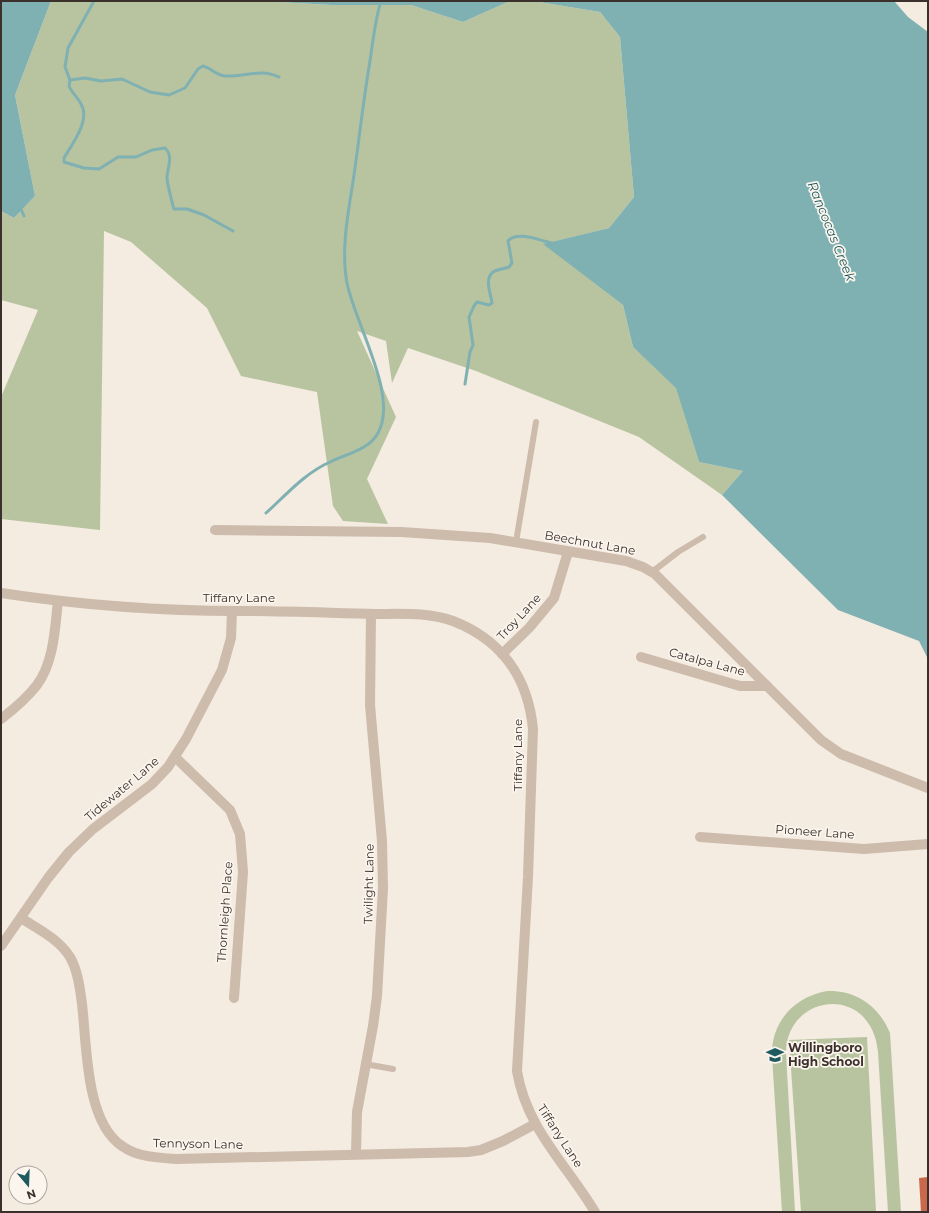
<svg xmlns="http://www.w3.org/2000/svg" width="929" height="1213" viewBox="0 0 929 1213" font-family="Montserrat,sans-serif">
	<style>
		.green { fill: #b8c4a0 }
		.water { fill: #7fb0b2 }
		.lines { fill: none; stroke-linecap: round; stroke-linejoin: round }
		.stream { stroke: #7fb0b2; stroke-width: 3 }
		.building { fill: #c8694b }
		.lane { stroke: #cdbbac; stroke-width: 6 }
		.street { stroke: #cdbbac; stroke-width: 10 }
		.labels { text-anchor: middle; stroke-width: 3.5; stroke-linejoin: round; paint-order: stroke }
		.street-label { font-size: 12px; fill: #3b302b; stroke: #fbf5ee }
		.poi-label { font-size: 12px; font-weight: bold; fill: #3b302b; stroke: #fbf5ee; text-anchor: start }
		.water-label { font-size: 13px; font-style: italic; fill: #1f5a5e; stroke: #fbf5ee }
	</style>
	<rect width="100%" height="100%" fill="#f4ebe1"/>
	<g class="green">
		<path d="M 51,1 L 261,1 L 332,5 L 411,5 L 463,22 L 510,1 L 533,1 L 600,12 L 620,37 L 634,197 L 609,228 L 544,244 L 623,305 L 633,347 L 676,387 L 699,462 L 743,471 L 722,495 L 639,437 L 476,371 L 408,348 L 392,383 L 386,341 L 357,331 L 396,417 L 367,479 L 388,524 L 343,521 L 333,506 L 317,392 L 241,376 L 207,308 L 131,242 L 104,231 L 100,530 L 1,519 L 1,397 L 38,310 L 1,300 L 1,211 L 14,218 L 35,196 L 15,95 Z"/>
		<path d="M 827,991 C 856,990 879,1006 890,1033 L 901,1212 L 888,1212 L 878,1052 C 871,982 785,994 786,1054 L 795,1212 L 782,1212 L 772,1056 C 771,1022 794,997 827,991 Z"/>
		<path d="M 867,1037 L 876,1212 L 801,1212 L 789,1040 Z"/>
	</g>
	<g class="water">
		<path d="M 1,1 L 51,1 L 15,95 L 35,196 L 14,218 L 1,211 Z"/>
		<path d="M 261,1 L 510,1 L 463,22 L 411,5 L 332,5 Z"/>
		<path d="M 533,1 L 894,1 L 908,17 L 928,32 L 928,659 L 919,641 L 838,610 L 722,495 L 743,471 L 699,462 L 676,388 L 633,347 L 623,305 L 543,244 L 609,228 L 634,197 L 620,37 L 600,12 Z"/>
	</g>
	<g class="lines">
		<g class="stream">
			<path d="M 94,1 L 68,48 L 65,67 L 70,80 L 69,86 C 72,93 78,98 81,104 C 91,120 72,144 64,158 L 64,162 L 84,168 L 99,169 L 118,157 L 136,157 L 152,150 L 165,148 C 174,156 167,169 167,178 C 167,183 173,206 174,209 L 187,209 L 204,215 L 233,231"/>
			<path d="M 70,80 L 85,78 L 101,81 L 122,79 L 150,92 L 169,95 L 185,88 L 198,69 L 203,66 C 211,68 217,76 226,76 C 245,77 260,68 279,77"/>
			<path d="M 20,207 L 24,216"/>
			<path d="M 465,384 L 470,352 L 473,345 L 469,317 L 474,306 L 477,302 L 489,305 L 492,303 C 491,294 484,279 493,272 C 498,269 504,269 509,267 L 512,263 L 508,241 C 517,230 541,241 552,243"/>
			<path d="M 266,513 C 286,495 305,473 330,462 C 346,454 369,450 378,433 C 399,396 355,324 347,283 C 340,246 350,205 355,168 C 360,132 364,96 370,61 C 373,41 375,20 381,1"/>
		</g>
	</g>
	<path class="building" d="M 928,1177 L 928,1212 L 921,1212 L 919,1178 Z"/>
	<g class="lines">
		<g class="lane">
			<path d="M 516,542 L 536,422"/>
			<path d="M 652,572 L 678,552 L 703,537"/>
			<path d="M 365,1064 L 393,1069"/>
		</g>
		<g class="street">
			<path d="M 215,530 L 401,532 L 490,538 L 626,561 L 643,567 L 655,574 L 821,740 L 841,754 L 928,788"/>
			<path d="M 1,593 C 80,605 159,611 239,611 C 285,611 330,613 375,614 C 402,614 428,612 453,621 C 502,640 528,678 533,729 L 528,877 L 517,1071 C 526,1128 567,1165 595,1212"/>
			<path d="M 502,654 L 529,628 L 554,598 L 568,552"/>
			<path d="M 641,657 L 740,686 L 767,686"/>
			<path d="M 1,719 C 14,709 27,698 37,685 C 54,662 55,628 58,601"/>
			<path d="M 175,757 L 230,810 L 240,834 L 243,872 L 234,998"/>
			<path d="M 700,837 L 864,849 L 928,844"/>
			<path d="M 21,918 C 38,929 59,939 70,957 C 78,971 80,989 82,1004 C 87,1045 85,1121 122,1146 C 137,1157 158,1158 177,1159 L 468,1152 L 481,1150 L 503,1141 L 535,1124"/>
			<path d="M 1,946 L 48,878 L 69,852 L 93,829 L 152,784 L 168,767 L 186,739 L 222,670 L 231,638 L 232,611"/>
			<path d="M 356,1154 L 357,1112 L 373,1026 L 377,996 L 383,888 L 382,841 L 370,705 L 371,614"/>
		</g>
	</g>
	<defs>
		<g id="school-bare" transform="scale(1.38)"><path d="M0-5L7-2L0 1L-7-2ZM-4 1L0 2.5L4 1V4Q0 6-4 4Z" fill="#1f5a5e" stroke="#fbf5ee" stroke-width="2.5" paint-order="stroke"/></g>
	</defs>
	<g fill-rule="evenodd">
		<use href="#school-bare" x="775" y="1055"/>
	</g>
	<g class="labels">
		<g class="street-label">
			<text transform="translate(590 543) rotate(10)" y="4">Beechnut Lane</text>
			<text x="239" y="602">Tiffany Lane</text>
			<text transform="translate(519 617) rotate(-47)" y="4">Troy Lane</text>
			<text transform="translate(707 662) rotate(15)" y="4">Catalpa Lane</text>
			<text transform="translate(518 755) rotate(-90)" y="4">Tiffany Lane</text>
			<text transform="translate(122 789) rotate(-40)" y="4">Tidewater Lane</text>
			<text transform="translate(815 832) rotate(4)" y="4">Pioneer Lane</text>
			<text transform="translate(369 884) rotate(-89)" y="4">Twilight Lane</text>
			<text transform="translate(225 912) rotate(-86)" y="4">Thornleigh Place</text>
			<text transform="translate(560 1136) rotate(57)" y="4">Tiffany Lane</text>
			<text transform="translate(198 1144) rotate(1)" y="4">Tennyson Lane</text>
		</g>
		<g class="poi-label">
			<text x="788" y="1052">Willingboro<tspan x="788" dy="14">High School</tspan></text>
		</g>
		<g class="water-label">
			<text transform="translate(832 231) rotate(68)" y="5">Rancocas Creek</text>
		</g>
	</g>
	<rect width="929" height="1213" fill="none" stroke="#3b302b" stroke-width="4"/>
	<g transform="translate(28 1185) rotate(161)"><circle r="19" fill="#fbf5ee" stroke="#aea6a0"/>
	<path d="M0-3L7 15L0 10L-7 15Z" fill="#1f5a5e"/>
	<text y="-6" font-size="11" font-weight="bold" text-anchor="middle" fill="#3b302b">N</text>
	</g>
</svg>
